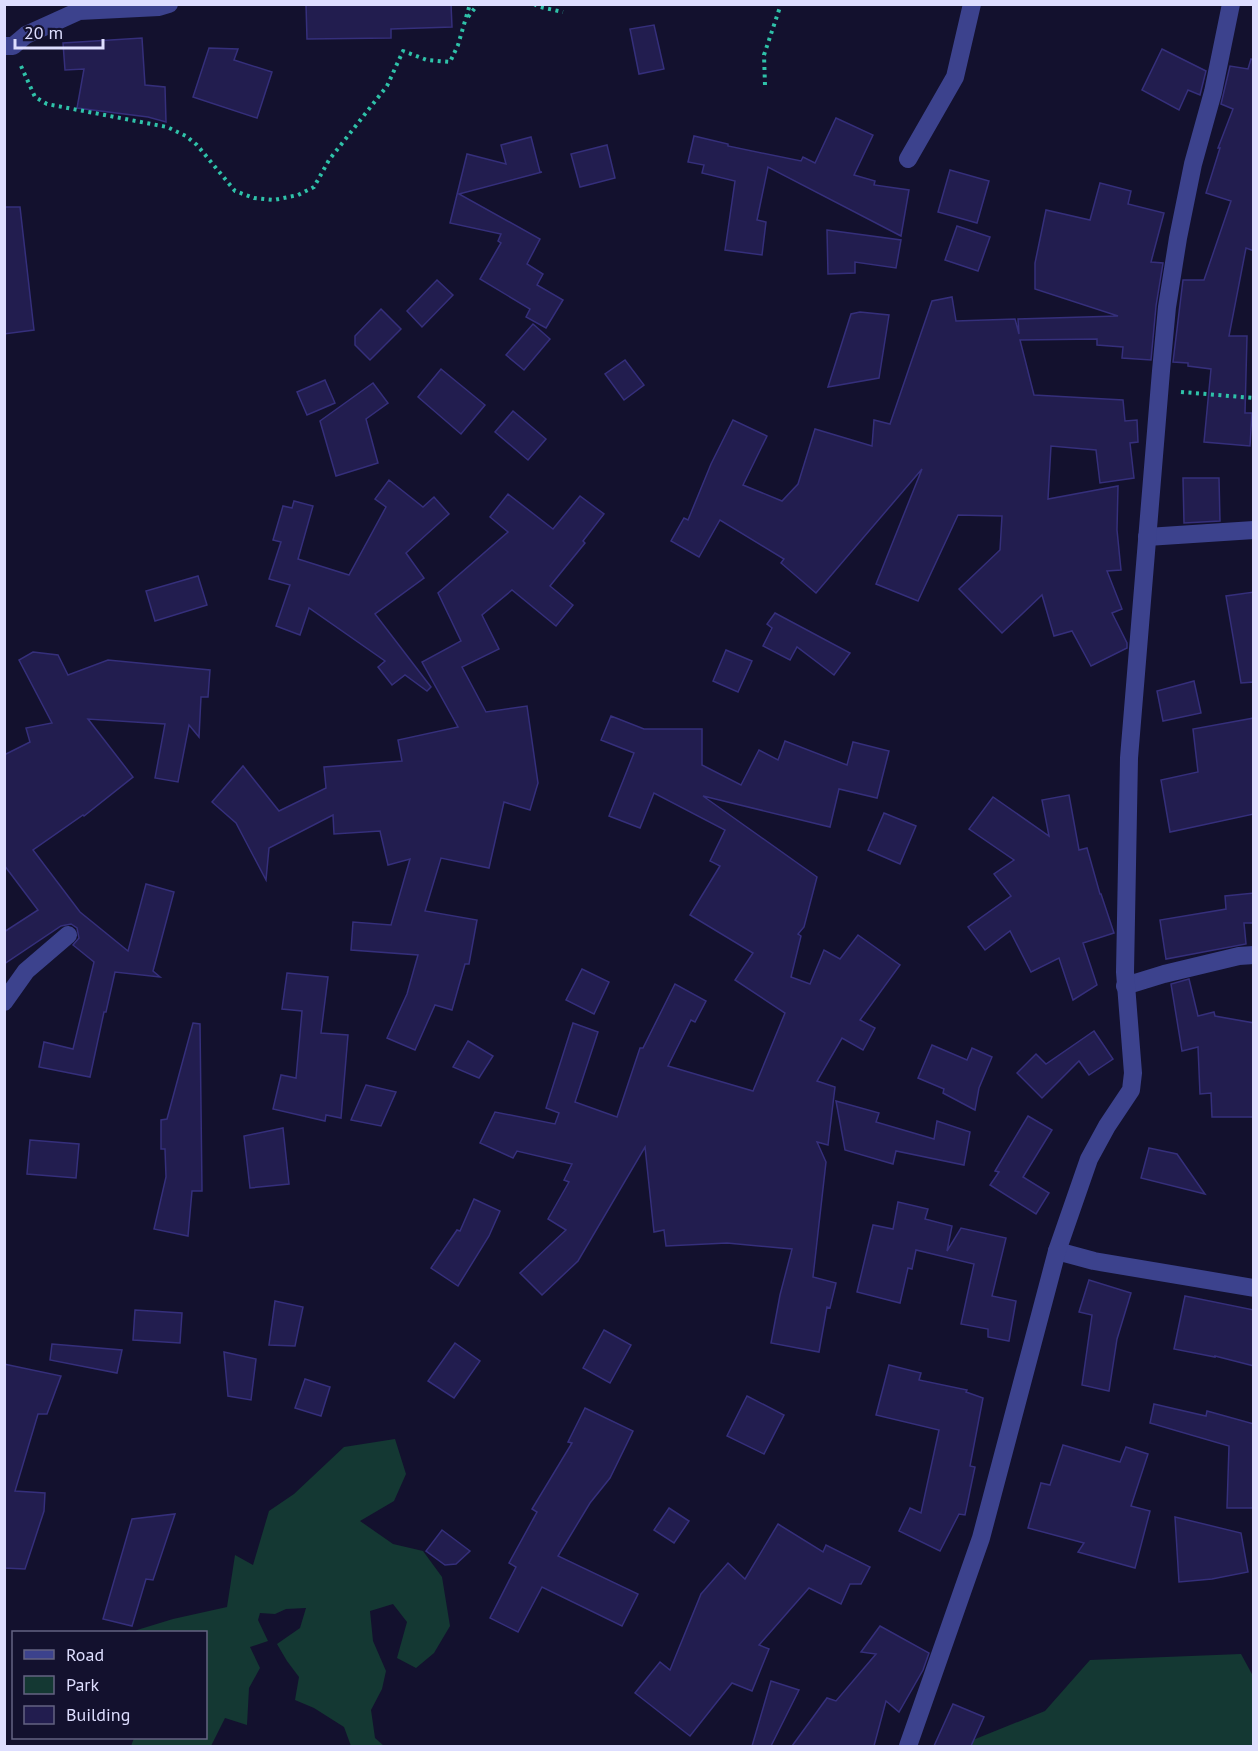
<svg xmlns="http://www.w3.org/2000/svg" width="1258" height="1751" viewBox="0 0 1258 1751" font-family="'PT Sans',sans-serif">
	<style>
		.green { fill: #143833 }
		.building { fill: #221d4f; stroke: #352f7b; stroke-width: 1.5 }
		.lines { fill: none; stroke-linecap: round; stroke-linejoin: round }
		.path { stroke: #2fc2a9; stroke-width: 4; stroke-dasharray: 3 4.5; stroke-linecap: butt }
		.street { stroke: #3c428d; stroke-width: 18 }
	</style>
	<rect width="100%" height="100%" fill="#13112e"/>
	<g class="green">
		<path d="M 395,1439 L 406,1474 L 394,1501 L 360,1521 L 393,1544 L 423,1551 L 442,1577 L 450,1626 L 434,1653 L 416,1668 L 397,1658 L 407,1622 L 393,1604 L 370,1611 L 373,1641 L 386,1671 L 382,1689 L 371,1710 L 375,1738 L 384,1746 L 351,1746 L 344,1727 L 314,1708 L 295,1700 L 299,1677 L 287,1661 L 277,1644 L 300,1628 L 306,1608 L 286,1609 L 275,1614 L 260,1613 L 258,1620 L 268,1641 L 250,1647 L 260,1668 L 249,1688 L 247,1725 L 225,1718 L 211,1746 L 131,1746 L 134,1738 L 206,1738 L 206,1632 L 134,1632 L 137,1630 L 173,1619 L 227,1607 L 235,1555 L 253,1565 L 269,1511 L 294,1494 L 344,1447 Z"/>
		<path d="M 1241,1654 L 1253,1676 L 1253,1746 L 968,1746 L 968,1742 L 1045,1711 L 1090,1660 Z"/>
	</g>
	<g class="building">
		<path d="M 306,4 L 451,4 L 452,27 L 391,29 L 391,38 L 307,39 Z"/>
		<path d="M 654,25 L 664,69 L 639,74 L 630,29 Z"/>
		<path d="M 142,38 L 145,85 L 165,87 L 166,122 L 148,117 L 77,108 L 84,69 L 65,70 L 63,43 Z"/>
		<path d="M 209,48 L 238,49 L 234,60 L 272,72 L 257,118 L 193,97 Z"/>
		<path d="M 1162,49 L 1206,71 L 1200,95 L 1188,90 L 1179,110 L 1142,90 Z"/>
		<path d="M 1251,59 L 1254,60 L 1254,251 L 1246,248 L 1229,336 L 1247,336 L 1245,413 L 1252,413 L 1250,446 L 1204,442 L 1211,369 L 1188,366 L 1188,363 L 1173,362 L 1183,280 L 1204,280 L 1231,201 L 1206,193 L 1220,148 L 1218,148 L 1233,109 L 1221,104 L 1230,66 L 1248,69 Z"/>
		<path d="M 836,118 L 873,135 L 854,175 L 875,181 L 874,185 L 909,190 L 901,236 L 768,167 L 757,220 L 766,222 L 762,255 L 725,250 L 735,181 L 702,173 L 704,165 L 688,162 L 694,136 L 728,144 L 728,146 L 801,161 L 803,157 L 815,163 Z"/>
		<path d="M 531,137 L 540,172 L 542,172 L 459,194 L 540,239 L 527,264 L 543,274 L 537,285 L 563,300 L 546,328 L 526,317 L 530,309 L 480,279 L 501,243 L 498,241 L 501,234 L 450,223 L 467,154 L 506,164 L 501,145 Z"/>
		<path d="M 607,145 L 615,178 L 580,187 L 571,154 Z"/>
		<path d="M 950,170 L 989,181 L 977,223 L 938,212 Z"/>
		<path d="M 1100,183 L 1131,191 L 1128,204 L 1164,213 L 1151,262 L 1163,263 L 1156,306 L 1151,360 L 1122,358 L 1123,347 L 1097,345 L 1097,339 L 1020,340 L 1034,395 L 1123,400 L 1125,421 L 1137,420 L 1138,442 L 1130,443 L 1134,478 L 1100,483 L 1096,450 L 1051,446 L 1048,499 L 1118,486 L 1117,530 L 1121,570 L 1107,571 L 1122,609 L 1112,613 L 1127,643 L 1127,648 L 1091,666 L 1072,631 L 1054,636 L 1042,595 L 1002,633 L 959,589 L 1000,550 L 1002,516 L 958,515 L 918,601 L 876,584 L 922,469 L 816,593 L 781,563 L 784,559 L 720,520 L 699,557 L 671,541 L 684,518 L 688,520 L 711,464 L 733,420 L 767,436 L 743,485 L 782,501 L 798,484 L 815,429 L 872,446 L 874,420 L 890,424 L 932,301 L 952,297 L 956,321 L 1015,319 L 1019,334 L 1018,319 L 1118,316 L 1035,289 L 1035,263 L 1046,210 L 1090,220 Z"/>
		<path d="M 4,207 L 20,207 L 34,330 L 4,334 Z"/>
		<path d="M 957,226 L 990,237 L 978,271 L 945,260 Z"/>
		<path d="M 827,230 L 901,240 L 896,268 L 855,262 L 855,273 L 828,274 Z"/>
		<path d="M 437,280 L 453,295 L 422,327 L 407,311 Z"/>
		<path d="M 381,309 L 401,329 L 370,360 L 355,345 L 355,336 Z"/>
		<path d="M 860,312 L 889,315 L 879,378 L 828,387 L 851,314 Z"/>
		<path d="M 533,324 L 550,339 L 524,370 L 506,355 Z"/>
		<path d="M 625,360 L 644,385 L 624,400 L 605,374 Z"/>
		<path d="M 441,369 L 485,405 L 461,434 L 418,397 Z"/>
		<path d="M 325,380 L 335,403 L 307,415 L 297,392 Z"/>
		<path d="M 373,383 L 388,403 L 366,419 L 378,463 L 336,476 L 320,421 Z"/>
		<path d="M 513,411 L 546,439 L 528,460 L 495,432 Z"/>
		<path d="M 1183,478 L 1219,478 L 1220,521 L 1184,523 Z"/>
		<path d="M 389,480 L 423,507 L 434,497 L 449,514 L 406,553 L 424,578 L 375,614 L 431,687 L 427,691 L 405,675 L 392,685 L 378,667 L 385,661 L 309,608 L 300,635 L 276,626 L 290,585 L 269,579 L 281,542 L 273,540 L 283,506 L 292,508 L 294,501 L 313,506 L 298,559 L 349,575 L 386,507 L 375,499 Z"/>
		<path d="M 508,494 L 553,529 L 580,496 L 604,514 L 583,541 L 585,543 L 550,586 L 573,605 L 556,626 L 512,590 L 482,615 L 499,649 L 462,667 L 486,712 L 527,706 L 538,783 L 530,810 L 504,802 L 489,868 L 441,858 L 425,911 L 477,920 L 469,964 L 465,964 L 452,1010 L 435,1005 L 415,1050 L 387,1038 L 407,994 L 418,955 L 351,950 L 353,922 L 391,925 L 410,859 L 388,865 L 380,831 L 334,834 L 333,815 L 269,848 L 266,880 L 236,823 L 212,802 L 243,766 L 279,811 L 326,788 L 324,767 L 402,761 L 398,740 L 458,727 L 422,662 L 461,641 L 438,593 L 508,532 L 490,517 Z"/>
		<path d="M 198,576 L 207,605 L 155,621 L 146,591 Z"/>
		<path d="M 1254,592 L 1254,682 L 1241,683 L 1226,596 Z"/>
		<path d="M 775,613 L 850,653 L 834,675 L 797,647 L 790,660 L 763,646 L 772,628 L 767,624 Z"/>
		<path d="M 726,650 L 752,661 L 738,692 L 713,681 Z"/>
		<path d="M 33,652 L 58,655 L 68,675 L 108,660 L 210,670 L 208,697 L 201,697 L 199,737 L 189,725 L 178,782 L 155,778 L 165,724 L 88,719 L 133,777 L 84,816 L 83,815 L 33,850 L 80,912 L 128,951 L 146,884 L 174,892 L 153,971 L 160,977 L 115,972 L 106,1012 L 104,1012 L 90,1077 L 39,1067 L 44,1042 L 73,1049 L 94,962 L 73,945 L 79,938 L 77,928 L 71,924 L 61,926 L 4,964 L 4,932 L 38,910 L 4,865 L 4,755 L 30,742 L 26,728 L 52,723 L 19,660 Z"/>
		<path d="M 1194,681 L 1201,713 L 1163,721 L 1157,691 Z"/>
		<path d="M 611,716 L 644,729 L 702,729 L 702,765 L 741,785 L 759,750 L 778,760 L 785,741 L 847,765 L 853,742 L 889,751 L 877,798 L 839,789 L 830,827 L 703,796 L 817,877 L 804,927 L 798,934 L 801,936 L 791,977 L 810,984 L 824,950 L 840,959 L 858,935 L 900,965 L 860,1020 L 875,1028 L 863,1050 L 842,1038 L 817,1081 L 835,1087 L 828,1145 L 817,1142 L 826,1162 L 813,1277 L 836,1283 L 830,1308 L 827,1307 L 819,1352 L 771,1343 L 780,1295 L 792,1249 L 727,1243 L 666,1246 L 664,1230 L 654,1232 L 645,1147 L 578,1261 L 542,1295 L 520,1273 L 566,1230 L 548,1219 L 569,1182 L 564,1180 L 572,1164 L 517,1151 L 513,1158 L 480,1143 L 495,1112 L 555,1124 L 559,1113 L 546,1108 L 573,1023 L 598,1032 L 575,1102 L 617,1117 L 640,1048 L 643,1048 L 675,984 L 706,1001 L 695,1022 L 691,1020 L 668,1066 L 753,1091 L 785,1013 L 735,980 L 753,953 L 690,915 L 720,866 L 710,861 L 725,830 L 654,793 L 640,828 L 609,816 L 634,753 L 601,740 Z"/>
		<path d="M 1254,718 L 1254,814 L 1170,832 L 1161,780 L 1198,772 L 1193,729 Z"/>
		<path d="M 1069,795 L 1079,850 L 1087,848 L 1100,894 L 1101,894 L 1114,933 L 1083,943 L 1097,985 L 1073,1000 L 1059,958 L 1031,972 L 1010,931 L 985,950 L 968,927 L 1011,896 L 994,874 L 1014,860 L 969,829 L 993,797 L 1049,836 L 1042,800 Z"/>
		<path d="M 884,813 L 916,826 L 900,864 L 868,850 Z"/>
		<path d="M 1254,893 L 1254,923 L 1244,923 L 1246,944 L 1166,959 L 1160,920 L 1226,909 L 1225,896 Z"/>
		<path d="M 582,969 L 609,982 L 594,1014 L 566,1000 Z"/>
		<path d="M 287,973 L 328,977 L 321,1033 L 348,1035 L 341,1118 L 326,1115 L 325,1121 L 273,1109 L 281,1075 L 296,1078 L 302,1011 L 282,1009 Z"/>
		<path d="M 1189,979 L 1198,1016 L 1214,1012 L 1215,1016 L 1254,1023 L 1254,1117 L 1212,1117 L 1211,1093 L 1200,1094 L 1198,1047 L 1182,1051 L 1171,984 Z"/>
		<path d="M 193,1023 L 200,1024 L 202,1191 L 192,1191 L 188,1236 L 154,1229 L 166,1177 L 165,1149 L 161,1149 L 161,1120 L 167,1119 Z"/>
		<path d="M 1094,1031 L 1113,1059 L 1089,1075 L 1079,1061 L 1042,1098 L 1017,1073 L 1036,1054 L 1046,1064 Z"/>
		<path d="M 468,1041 L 493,1056 L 479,1078 L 453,1067 Z"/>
		<path d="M 932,1045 L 967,1060 L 972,1048 L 992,1057 L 979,1088 L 975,1110 L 943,1093 L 944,1089 L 918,1078 Z"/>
		<path d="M 366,1085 L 396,1092 L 381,1126 L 351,1120 Z"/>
		<path d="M 836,1101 L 879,1113 L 876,1122 L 934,1139 L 937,1121 L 970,1132 L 964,1165 L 896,1151 L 893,1164 L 845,1150 Z"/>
		<path d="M 1028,1116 L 1052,1130 L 1023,1177 L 1049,1193 L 1036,1214 L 990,1185 L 999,1172 L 995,1171 Z"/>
		<path d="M 283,1128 L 289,1184 L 250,1188 L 244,1136 Z"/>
		<path d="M 30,1140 L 79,1144 L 76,1178 L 27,1174 Z"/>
		<path d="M 1149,1148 L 1177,1154 L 1205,1194 L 1141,1178 Z"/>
		<path d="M 474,1199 L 500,1211 L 489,1236 L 458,1286 L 431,1268 L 457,1230 L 460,1231 Z"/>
		<path d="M 898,1202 L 928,1209 L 925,1219 L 952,1226 L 947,1251 L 961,1228 L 1006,1238 L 992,1296 L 1016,1301 L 1009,1341 L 988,1337 L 988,1329 L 961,1324 L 974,1264 L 916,1250 L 912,1269 L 908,1268 L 900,1303 L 857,1292 L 873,1225 L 893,1229 Z"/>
		<path d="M 1089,1280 L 1131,1293 L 1117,1339 L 1109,1391 L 1082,1385 L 1092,1315 L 1079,1312 Z"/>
		<path d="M 1185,1296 L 1254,1310 L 1254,1366 L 1215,1356 L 1215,1357 L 1174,1349 Z"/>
		<path d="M 275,1301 L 303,1307 L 295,1346 L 269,1345 Z"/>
		<path d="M 135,1310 L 182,1313 L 180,1343 L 133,1340 Z"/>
		<path d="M 604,1330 L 631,1345 L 610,1383 L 583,1368 Z"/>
		<path d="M 455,1343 L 480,1361 L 454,1398 L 428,1381 Z"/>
		<path d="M 52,1344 L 122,1350 L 117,1373 L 50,1360 Z"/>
		<path d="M 224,1352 L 256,1359 L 251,1400 L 228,1396 Z"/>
		<path d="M 4,1364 L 61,1376 L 47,1414 L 38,1414 L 15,1491 L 45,1493 L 44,1511 L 25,1569 L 4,1568 Z"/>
		<path d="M 889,1365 L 921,1373 L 919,1380 L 967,1390 L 966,1392 L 983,1398 L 970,1466 L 975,1467 L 965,1515 L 959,1514 L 940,1551 L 899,1531 L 910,1508 L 921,1513 L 939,1430 L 876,1415 Z"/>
		<path d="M 305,1379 L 330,1387 L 321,1416 L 295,1408 Z"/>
		<path d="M 747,1396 L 784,1415 L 764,1454 L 727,1436 Z"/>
		<path d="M 1154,1404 L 1206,1416 L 1207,1411 L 1254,1424 L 1254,1508 L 1227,1508 L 1229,1446 L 1150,1423 Z"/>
		<path d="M 585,1408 L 633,1431 L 610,1478 L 590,1503 L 558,1556 L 638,1594 L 622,1626 L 542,1587 L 518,1632 L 490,1618 L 516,1567 L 509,1563 L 537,1512 L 532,1509 L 572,1443 L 568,1442 Z"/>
		<path d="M 1063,1445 L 1120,1462 L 1126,1447 L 1148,1454 L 1131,1506 L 1150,1511 L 1135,1568 L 1078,1552 L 1084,1543 L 1028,1528 L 1041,1483 L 1050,1485 Z"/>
		<path d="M 669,1508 L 689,1521 L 674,1543 L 654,1530 Z"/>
		<path d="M 175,1514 L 153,1580 L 146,1579 L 132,1626 L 103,1619 L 132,1519 Z"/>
		<path d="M 1175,1517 L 1241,1533 L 1248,1572 L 1212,1579 L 1179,1582 Z"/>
		<path d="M 778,1524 L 823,1552 L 826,1545 L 870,1567 L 861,1584 L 850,1584 L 841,1604 L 809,1588 L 759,1645 L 769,1649 L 752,1691 L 732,1683 L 690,1736 L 635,1693 L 660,1662 L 670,1670 L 701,1594 L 728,1563 L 745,1579 Z"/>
		<path d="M 442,1530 L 470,1551 L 456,1564 L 445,1565 L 426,1551 Z"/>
		<path d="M 880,1626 L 929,1653 L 923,1670 L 899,1712 L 886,1701 L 874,1746 L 792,1746 L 827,1698 L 836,1701 L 876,1654 L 861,1652 Z"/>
		<path d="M 771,1681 L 799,1690 L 771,1746 L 752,1746 Z"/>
		<path d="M 953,1704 L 984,1717 L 971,1746 L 934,1746 Z"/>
	</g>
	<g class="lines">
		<g class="path">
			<path d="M 534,4 L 540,7 L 563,12"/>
			<path d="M 468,17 L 478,4"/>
			<path d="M 21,66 L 35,97 L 47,104 L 167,127 L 186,136 L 197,145 L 235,191 L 254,198 L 274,200 L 298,195 L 314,187 L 329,160 L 387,86 L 403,51 L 427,60 L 450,62 L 458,45 L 470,4"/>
			<path d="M 765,85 L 764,55 L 781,4"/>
			<path d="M 1181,392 L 1254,398"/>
		</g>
		<g class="street">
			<path d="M 4,46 L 13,46 L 26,35 L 79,11 L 159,7 L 169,4"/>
			<path d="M 908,159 L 955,77 L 972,4"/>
			<path d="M 1147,537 L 1254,530"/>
			<path d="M 1125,986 L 1164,974 L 1239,956 L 1254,955"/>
			<path d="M 4,1002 L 26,971 L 68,935"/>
			<path d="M 1057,1251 L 1094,1261 L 1254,1288"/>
			<path d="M 908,1746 L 981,1538 L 1057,1251 L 1089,1159 L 1107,1126 L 1131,1090 L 1133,1073 L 1125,972 L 1129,758 L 1161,371 L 1167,307 L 1178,238 L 1193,164 L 1213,92 L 1231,4"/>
		</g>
	</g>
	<rect width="1258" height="1751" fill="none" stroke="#dedeff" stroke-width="12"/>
	<rect x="12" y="1631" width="195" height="108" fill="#13112e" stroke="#646382" stroke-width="1.5"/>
	<rect x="24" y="1650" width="30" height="9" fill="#3c428d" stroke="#646382" stroke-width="1.5"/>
	<text x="66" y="1661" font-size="18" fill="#dedeff">Road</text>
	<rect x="24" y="1676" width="30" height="18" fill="#143833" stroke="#646382" stroke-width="1.5"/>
	<text x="66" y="1691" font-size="18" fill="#dedeff">Park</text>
	<rect x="24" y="1706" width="30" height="18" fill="#221d4f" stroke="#646382" stroke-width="1.5"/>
	<text x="66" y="1721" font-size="18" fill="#dedeff">Building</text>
	<path d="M15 39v9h88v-9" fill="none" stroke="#dedeff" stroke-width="3"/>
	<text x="24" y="39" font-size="18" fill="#dedeff" stroke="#13112e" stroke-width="4.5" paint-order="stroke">20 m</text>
</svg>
